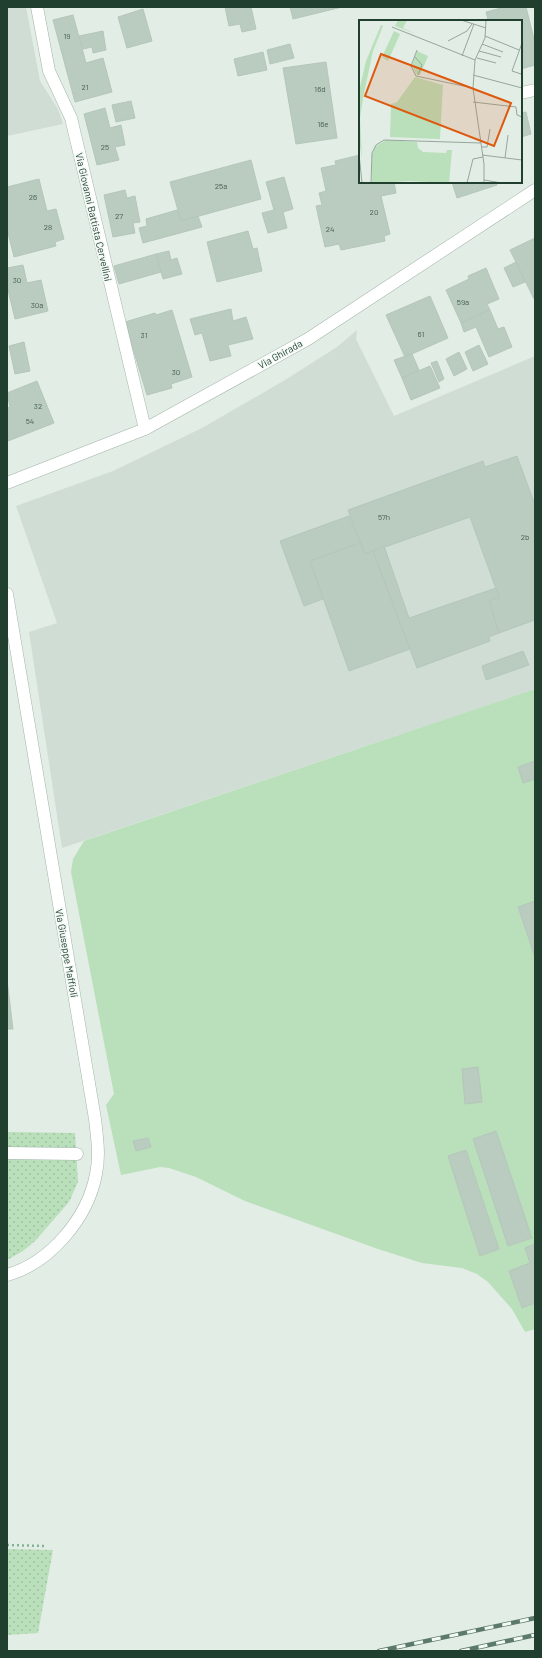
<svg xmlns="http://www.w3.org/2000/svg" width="542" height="1658" viewBox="0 0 542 1658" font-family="Barlow,sans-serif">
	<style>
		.built { fill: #d0ddd4 }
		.grass { fill: url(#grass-dots) }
		.garden { fill: #badfbb }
		.building { fill: #bacbc0; stroke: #b4c7ba }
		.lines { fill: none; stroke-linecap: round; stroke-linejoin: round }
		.street-casing { stroke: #a4b5ab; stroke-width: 13 }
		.path { stroke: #81b296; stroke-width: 2.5; stroke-dasharray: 2 3; stroke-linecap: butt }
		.street { stroke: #fff; stroke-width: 12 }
		.rail-casing { stroke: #5c7a6a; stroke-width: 4.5 }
		.rail { stroke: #f3f9f4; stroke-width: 3; stroke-dasharray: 9; stroke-linecap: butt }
		.labels { text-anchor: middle; stroke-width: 3; stroke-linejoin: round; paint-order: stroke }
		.number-label { font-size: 8px; fill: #476253 }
		.street-label { font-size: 10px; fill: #213f2f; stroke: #f3f9f4 }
		.inset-road { fill: none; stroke: #95a79c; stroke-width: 1 }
		.view { fill: #de580e; fill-opacity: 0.15; stroke: #de580e; stroke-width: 2 }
		.inset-edge { fill: none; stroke: #213f2f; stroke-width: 2 }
	</style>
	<defs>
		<pattern id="grass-dots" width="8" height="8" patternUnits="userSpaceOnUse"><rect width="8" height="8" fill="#badfbb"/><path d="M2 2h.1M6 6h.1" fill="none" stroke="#a0c0a1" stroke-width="1.8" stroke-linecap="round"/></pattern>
	</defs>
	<rect width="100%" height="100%" fill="#e2ede5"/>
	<g class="built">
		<path d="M 7,7 L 26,7 L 40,81 L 58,109 L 63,124 L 7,136 Z"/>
		<path d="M 357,330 L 356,339 L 394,416 L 535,356 L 535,689 L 62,848 L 29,632 L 57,623 L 16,506 L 113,471 L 202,428 L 285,380 L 337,347 Z"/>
	</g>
	<g class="grass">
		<path d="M 7,1132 L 75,1133 L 78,1182 L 69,1202 L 35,1241 L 23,1251 L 7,1260 Z"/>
		<path d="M 7,1549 L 53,1550 L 38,1633 L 7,1635 Z"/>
	</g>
	<path class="garden" d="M 535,689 L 535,1329 L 525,1332 L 512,1309 L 488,1282 L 477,1274 L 462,1268 L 422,1263 L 378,1249 L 245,1201 L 196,1177 L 169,1168 L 160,1167 L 121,1175 L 106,1105 L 114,1094 L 71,872 L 73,859 L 84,841 Z"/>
	<g class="building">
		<path d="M 225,7 L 251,7 L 256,29 L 242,32 L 240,24 L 229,26 Z"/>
		<path d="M 290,7 L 342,7 L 293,19 Z"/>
		<path d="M 505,7 L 526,7 L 535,43 L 535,65 L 521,69 L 521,21 L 479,21 L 488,19 L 486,12 Z"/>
		<path d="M 143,9 L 152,41 L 127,48 L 118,17 Z"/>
		<path d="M 73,15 L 86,63 L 103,58 L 112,92 L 75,102 L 53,20 Z"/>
		<path d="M 103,31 L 106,50 L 93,53 L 92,47 L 83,49 L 79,36 Z"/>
		<path d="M 290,44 L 294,58 L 270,64 L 267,50 Z"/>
		<path d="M 263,52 L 267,70 L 238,76 L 234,59 Z"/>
		<path d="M 326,62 L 337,138 L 296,144 L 283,68 Z"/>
		<path d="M 131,101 L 135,118 L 116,122 L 112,105 Z"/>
		<path d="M 105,108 L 110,128 L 121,125 L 125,145 L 115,147 L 119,160 L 97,165 L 84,114 Z"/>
		<path d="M 526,112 L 531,134 L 521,137 L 521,113 Z"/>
		<path d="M 360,155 L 360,182 L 394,182 L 396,193 L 381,196 L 390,234 L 384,236 L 385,241 L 341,250 L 339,244 L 325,247 L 316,206 L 322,205 L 319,193 L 326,191 L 321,168 L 336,165 L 335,161 Z"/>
		<path d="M 251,160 L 261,199 L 181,221 L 170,182 Z"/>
		<path d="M 284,177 L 293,209 L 283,212 L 287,228 L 268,233 L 262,213 L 274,210 L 266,182 Z"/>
		<path d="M 39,179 L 47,211 L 56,209 L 64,239 L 55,242 L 56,246 L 14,257 L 7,229 L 7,187 Z"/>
		<path d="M 452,182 L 496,182 L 497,185 L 457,198 Z"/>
		<path d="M 125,190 L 127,198 L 135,196 L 140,222 L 133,223 L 135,233 L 113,237 L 104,195 Z"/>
		<path d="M 177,210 L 181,221 L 198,216 L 202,227 L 143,243 L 139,228 L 147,226 L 146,219 Z"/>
		<path d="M 248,231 L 253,249 L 257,248 L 262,271 L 217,282 L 207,242 Z"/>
		<path d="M 535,238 L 535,299 L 534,299 L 510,250 Z"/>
		<path d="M 169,251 L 171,260 L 177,258 L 182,274 L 163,279 L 156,254 Z"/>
		<path d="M 156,254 L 161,272 L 119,284 L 114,266 Z"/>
		<path d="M 516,262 L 525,282 L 513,287 L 504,268 Z"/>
		<path d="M 23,265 L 27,283 L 41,280 L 48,311 L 15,319 L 7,286 L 7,268 Z"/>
		<path d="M 486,268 L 499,299 L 487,304 L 490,310 L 461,323 L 446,290 L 469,279 L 468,276 Z"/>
		<path d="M 430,296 L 448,338 L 405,357 L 386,315 Z"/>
		<path d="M 231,309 L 233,321 L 246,317 L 253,339 L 228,345 L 231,356 L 210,361 L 202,333 L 195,335 L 190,319 Z"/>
		<path d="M 172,310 L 192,377 L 171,384 L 172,388 L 147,395 L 125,322 L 155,313 L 156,315 Z"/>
		<path d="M 490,310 L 498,329 L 504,327 L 512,347 L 489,357 L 476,327 L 464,332 L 461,323 Z"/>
		<path d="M 24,342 L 30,371 L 15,374 L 9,346 Z"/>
		<path d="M 479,345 L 488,364 L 473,371 L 465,352 Z"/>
		<path d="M 459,352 L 467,369 L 454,376 L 446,359 Z"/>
		<path d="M 412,354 L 419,370 L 402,378 L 394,360 Z"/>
		<path d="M 437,361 L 444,379 L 439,382 L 431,363 Z"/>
		<path d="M 430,366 L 440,388 L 411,400 L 402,378 Z"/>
		<path d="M 37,381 L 54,423 L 8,441 L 7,408 L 10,407 L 7,393 Z"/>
		<path d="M 517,456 L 535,505 L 535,620 L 499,633 L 489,601 L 499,597 L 470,517 L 365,554 L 348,510 L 483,461 L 485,467 Z"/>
		<path d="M 349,516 L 360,543 L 310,561 L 323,599 L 304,606 L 280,541 Z"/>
		<path d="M 360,543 L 365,554 L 373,551 L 410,649 L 349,671 L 310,561 Z"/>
		<path d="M 384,546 L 409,618 L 496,588 L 499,597 L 489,601 L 499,633 L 489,637 L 490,641 L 417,668 L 373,551 Z"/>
		<path d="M 523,651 L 529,665 L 486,680 L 482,666 Z"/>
		<path d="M 535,761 L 535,779 L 523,783 L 518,767 Z"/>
		<path d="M 535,901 L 535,957 L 518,907 Z"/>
		<path d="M 7,980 L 13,1029 L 7,1029 Z"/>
		<path d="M 478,1067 L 482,1102 L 465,1104 L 462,1069 Z"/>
		<path d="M 496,1131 L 532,1238 L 508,1246 L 473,1139 Z"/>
		<path d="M 148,1138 L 151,1147 L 136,1151 L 133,1141 Z"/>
		<path d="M 466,1150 L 499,1249 L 480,1256 L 448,1156 Z"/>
		<path d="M 535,1244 L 535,1303 L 522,1308 L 509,1271 L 530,1263 L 525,1248 Z"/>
	</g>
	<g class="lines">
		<g class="street-casing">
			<g id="street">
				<path d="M 37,7 L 49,71 L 71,118 L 145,429"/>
				<path d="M 521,93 L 535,90"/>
				<path d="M 7,483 L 145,429 L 308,339 L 535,190"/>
				<path d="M 7,594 L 95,1119 C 97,1137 100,1156 96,1174 C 88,1218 50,1263 7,1275"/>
				<path d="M 7,1153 L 77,1154"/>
			</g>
		</g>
		<path class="path" d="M 7,1545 L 44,1546"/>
		<use href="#street" class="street"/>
		<g class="rail-casing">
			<g id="rail">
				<path d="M 379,1651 L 535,1618"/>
				<path d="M 461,1651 L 535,1635"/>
			</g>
		</g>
		<use href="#rail" class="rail"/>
	</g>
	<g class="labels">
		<g class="number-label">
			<text x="67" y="39">19</text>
			<text x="85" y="90">21</text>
			<text x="320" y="92">16d</text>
			<text x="323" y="127">16e</text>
			<text x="105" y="150">25</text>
			<text x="221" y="189">25a</text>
			<text x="33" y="200">26</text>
			<text x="374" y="215">20</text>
			<text x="119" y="219">27</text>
			<text x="48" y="230">28</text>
			<text x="330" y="232">24</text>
			<text x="17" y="283">30</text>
			<text x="463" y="305">59a</text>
			<text x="37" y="308">30a</text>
			<text x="421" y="337">61</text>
			<text x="144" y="338">31</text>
			<text x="176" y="375">30</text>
			<text x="38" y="409">32</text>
			<text x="30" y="424">54</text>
			<text x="384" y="520">57h</text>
			<text x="525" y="540">2b</text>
		</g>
		<g class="street-label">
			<text transform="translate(94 217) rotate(77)" y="4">Via Giovanni Battista Cervellini</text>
			<text transform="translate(280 354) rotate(-29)" y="4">Via Ghirada</text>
			<text transform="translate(67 953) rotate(80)" y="4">Via Giuseppe Maffioli</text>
		</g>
	</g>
	<g transform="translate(359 20)">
		<rect width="163" height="163" fill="#e2ede5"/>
		<path d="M 39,0 L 48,0 L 44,8 L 57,14 L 36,6 ZM 22,5 L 24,6 L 14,31 L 4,78 L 1,98 L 3,138 L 0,121 L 0,71 L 7,41 ZM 35,11 L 41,14 L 29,41 L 23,37 ZM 58,31 L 69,36 L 61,55 L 57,54 L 53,46 Z" fill="#badfbb"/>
		<path d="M 56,57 L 84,65 L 81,119 L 31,117 L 32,84 L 38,82 ZM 27,120 L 58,122 L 59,128 L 64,132 L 87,133 L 88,130 L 93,130 L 90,163 L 51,161 L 13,163 L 13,135 L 16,127 Z" fill="#badfbb"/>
		<path class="inset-road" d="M 102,0 L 127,8M 33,7 L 116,40M 126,16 L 160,30M 89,21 L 108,11 L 113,4M 163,23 L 153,51 L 162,54 L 163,51M 123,24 L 144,32M 58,30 L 52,46 L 57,56 L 114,68M 120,31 L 142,37M 103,36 L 115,4M 56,37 L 63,45 L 59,55M 118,38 L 137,43M 114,55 L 163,68M 114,82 L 157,87 L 158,95 L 163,97M 122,127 L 128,127 L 131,109M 0,134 L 3,163M 123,135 L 163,140M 146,138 L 149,115M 125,160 L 143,163M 12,163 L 13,133 L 17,125 L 25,120 L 122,123M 108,163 L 114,139 L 124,137M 125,163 L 125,144 L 114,68 L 116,40 L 126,18 L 127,0"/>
		<path class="view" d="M 22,34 L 152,83 L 135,126 L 6,76 Z"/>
		<rect width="163" height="163" class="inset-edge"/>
	</g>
	<rect width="542" height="1658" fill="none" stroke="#213f2f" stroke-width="16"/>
</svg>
